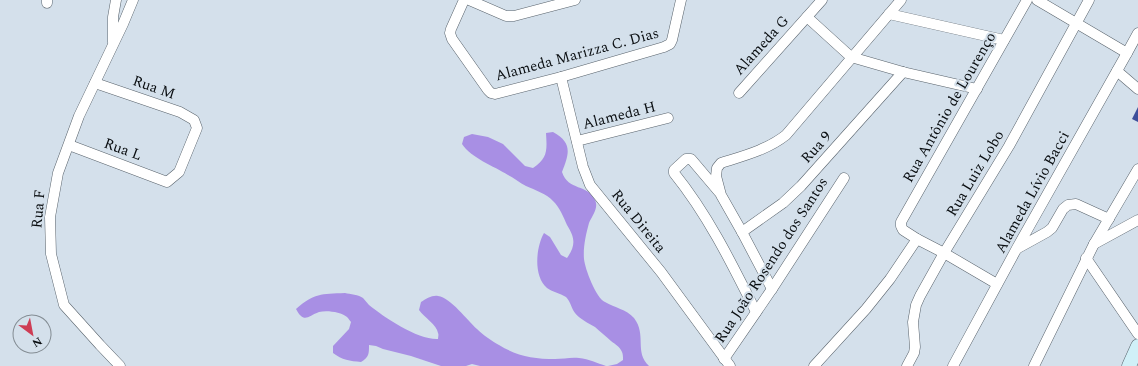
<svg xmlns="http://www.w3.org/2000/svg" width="1138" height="366" viewBox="0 0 1138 366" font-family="Spectral,serif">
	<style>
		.forest { fill: #a88fe4 }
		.building { fill: #3d4f9a }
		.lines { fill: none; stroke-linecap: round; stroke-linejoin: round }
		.minor-casing { stroke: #59636c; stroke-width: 11 }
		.secondary-casing { stroke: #59636c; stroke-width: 15 }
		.minor { stroke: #fff; stroke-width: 10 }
		.secondary { stroke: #d0f0f8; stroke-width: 14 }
		.labels { text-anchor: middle; stroke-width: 4; stroke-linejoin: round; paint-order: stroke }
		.street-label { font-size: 15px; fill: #090d10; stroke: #d4e0eb }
	</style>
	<rect width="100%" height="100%" fill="#d4e0eb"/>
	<g class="forest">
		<path d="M 553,132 C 573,143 569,154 562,172 C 568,191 588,184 595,200 C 599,208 592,216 589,223 C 586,234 583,247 584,259 C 585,269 596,298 605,302 C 615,308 626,309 634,318 C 647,335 634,352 649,366 L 608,366 L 617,364 L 623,360 C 623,357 623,354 622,352 C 620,347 615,344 611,341 C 606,336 600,332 595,327 C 588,323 580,319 575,313 C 571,308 571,302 566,297 C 560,293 552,292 547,288 C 533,276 536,247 544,233 L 550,237 L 561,255 L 567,258 C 576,245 575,238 567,225 C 564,218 559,206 553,201 C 547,194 535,190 526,186 C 520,183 514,178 508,175 C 494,166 471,158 462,144 L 464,137 L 472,134 L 488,137 L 503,144 L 525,166 L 533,168 C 548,158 547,150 546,133 Z"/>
		<path d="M 345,293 C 350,294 359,295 363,298 C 365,300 367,303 369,305 C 385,318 418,340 438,339 C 438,337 439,335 438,333 C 437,325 424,317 419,310 L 421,302 C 426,299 432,295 438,296 C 451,298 467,320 477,329 C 483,335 492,341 499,345 C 517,356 534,359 555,359 C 563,359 571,357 579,358 C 589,359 597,363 606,366 L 480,366 L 472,364 L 466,366 L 441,366 L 411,356 L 383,349 L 376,346 L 369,345 C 369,354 369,357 361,362 C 350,361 342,360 333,353 L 333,346 L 349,329 L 351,322 C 350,321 349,319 347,317 C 341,312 327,310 319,312 C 308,316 304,324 296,309 C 314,293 321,294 345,293 Z"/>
	</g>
	<path class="building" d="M 1138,107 L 1138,122 L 1132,119 Z"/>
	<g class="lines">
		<g class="minor-casing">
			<g id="minor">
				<path d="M 464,0 L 451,29 L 450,33 L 452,39 L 488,90 L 491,93 L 495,94 L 561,77 L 664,47 L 670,44 L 672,40 L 681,0"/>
				<path d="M 469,0 L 506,16 L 514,16 L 575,0"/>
				<path d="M 1037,0 L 1127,53"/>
				<path d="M 47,3 L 47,0"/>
				<path d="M 889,14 L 1004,40"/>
				<path d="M 807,17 L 851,57 L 903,72 L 977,89"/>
				<path d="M 113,42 L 113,17 L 116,0"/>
				<path d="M 1117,71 L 1138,89"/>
				<path d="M 561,77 L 583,167 L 590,185 L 661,272 L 730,366"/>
				<path d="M 739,93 L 822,0"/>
				<path d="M 577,141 L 668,118"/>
				<path d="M 69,145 L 167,182 L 179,172 L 197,128 L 194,120 L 180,112 L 95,83"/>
				<path d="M 719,192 L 691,159 L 686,159 L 674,170 L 674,173 C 708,215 732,264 756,312"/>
				<path d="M 742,232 L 783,203 L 801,186 L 903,72"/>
				<path d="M 1094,244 L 1138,220"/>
				<path d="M 1018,248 L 1047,232 L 1052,228 L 1063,209 L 1068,205 L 1076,204 L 1109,219"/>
				<path d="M 1086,258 L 1138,334"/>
				<path d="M 997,284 L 944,253 L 917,239 L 903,230 L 901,226 L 901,222 L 1027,0"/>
				<path d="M 772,289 L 742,232 L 721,195 L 716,176 L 717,168 L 721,163 C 743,156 767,150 786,135 L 901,0"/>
				<path d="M 724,359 L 772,289 L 844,178"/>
				<path d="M 120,366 L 100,345 L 64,305 L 51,254 L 50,217 L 58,173 L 79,116 L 123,24 L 133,0"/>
				<path d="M 814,366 L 866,309 L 890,279 L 917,239"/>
				<path d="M 907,366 L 914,353 L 915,347 L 913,322 L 916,305 L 920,296 L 944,253 L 1009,146 L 1089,0"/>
				<path d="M 953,366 L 1017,248 L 1127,53 L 1138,33"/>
				<path d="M 1034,366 L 1094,244 L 1138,169"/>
			</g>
		</g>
		<g class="secondary-casing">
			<path id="secondary" d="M 1129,366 L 1138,346"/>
		</g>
		<use href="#minor" class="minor"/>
		<use href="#secondary" class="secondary"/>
	</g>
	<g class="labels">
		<g class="street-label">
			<text transform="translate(761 45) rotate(-48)" y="5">Alameda G</text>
			<text transform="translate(577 54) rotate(-15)" y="5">Alameda Marizza C. Dias</text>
			<text transform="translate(154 87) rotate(19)" y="5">Rua M</text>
			<text transform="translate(949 107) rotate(-60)" y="5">Rua Antônio de Lourenço</text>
			<text transform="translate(619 115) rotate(-14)" y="5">Alameda H</text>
			<text transform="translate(816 147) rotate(-48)" y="5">Rua 9</text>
			<text transform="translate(123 149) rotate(20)" y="5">Rua L</text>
			<text transform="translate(975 173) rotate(-59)" y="5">Rua Luiz Lobo</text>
			<text transform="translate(1032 192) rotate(-61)" y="5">Alameda Lívio Bacci</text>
			<text transform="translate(38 209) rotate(-85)" y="5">Rua F</text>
			<text transform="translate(639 221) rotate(51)" y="5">Rua Direita</text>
			<text transform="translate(771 260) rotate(-57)" y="5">Rua João Rosendo dos Santos</text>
		</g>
	</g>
	<g transform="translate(32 334) rotate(148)"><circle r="19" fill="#d4e0eb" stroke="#838c93"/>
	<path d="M0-3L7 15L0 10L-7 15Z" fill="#ce3d55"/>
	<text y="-6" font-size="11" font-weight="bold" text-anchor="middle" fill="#090d10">N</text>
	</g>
</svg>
